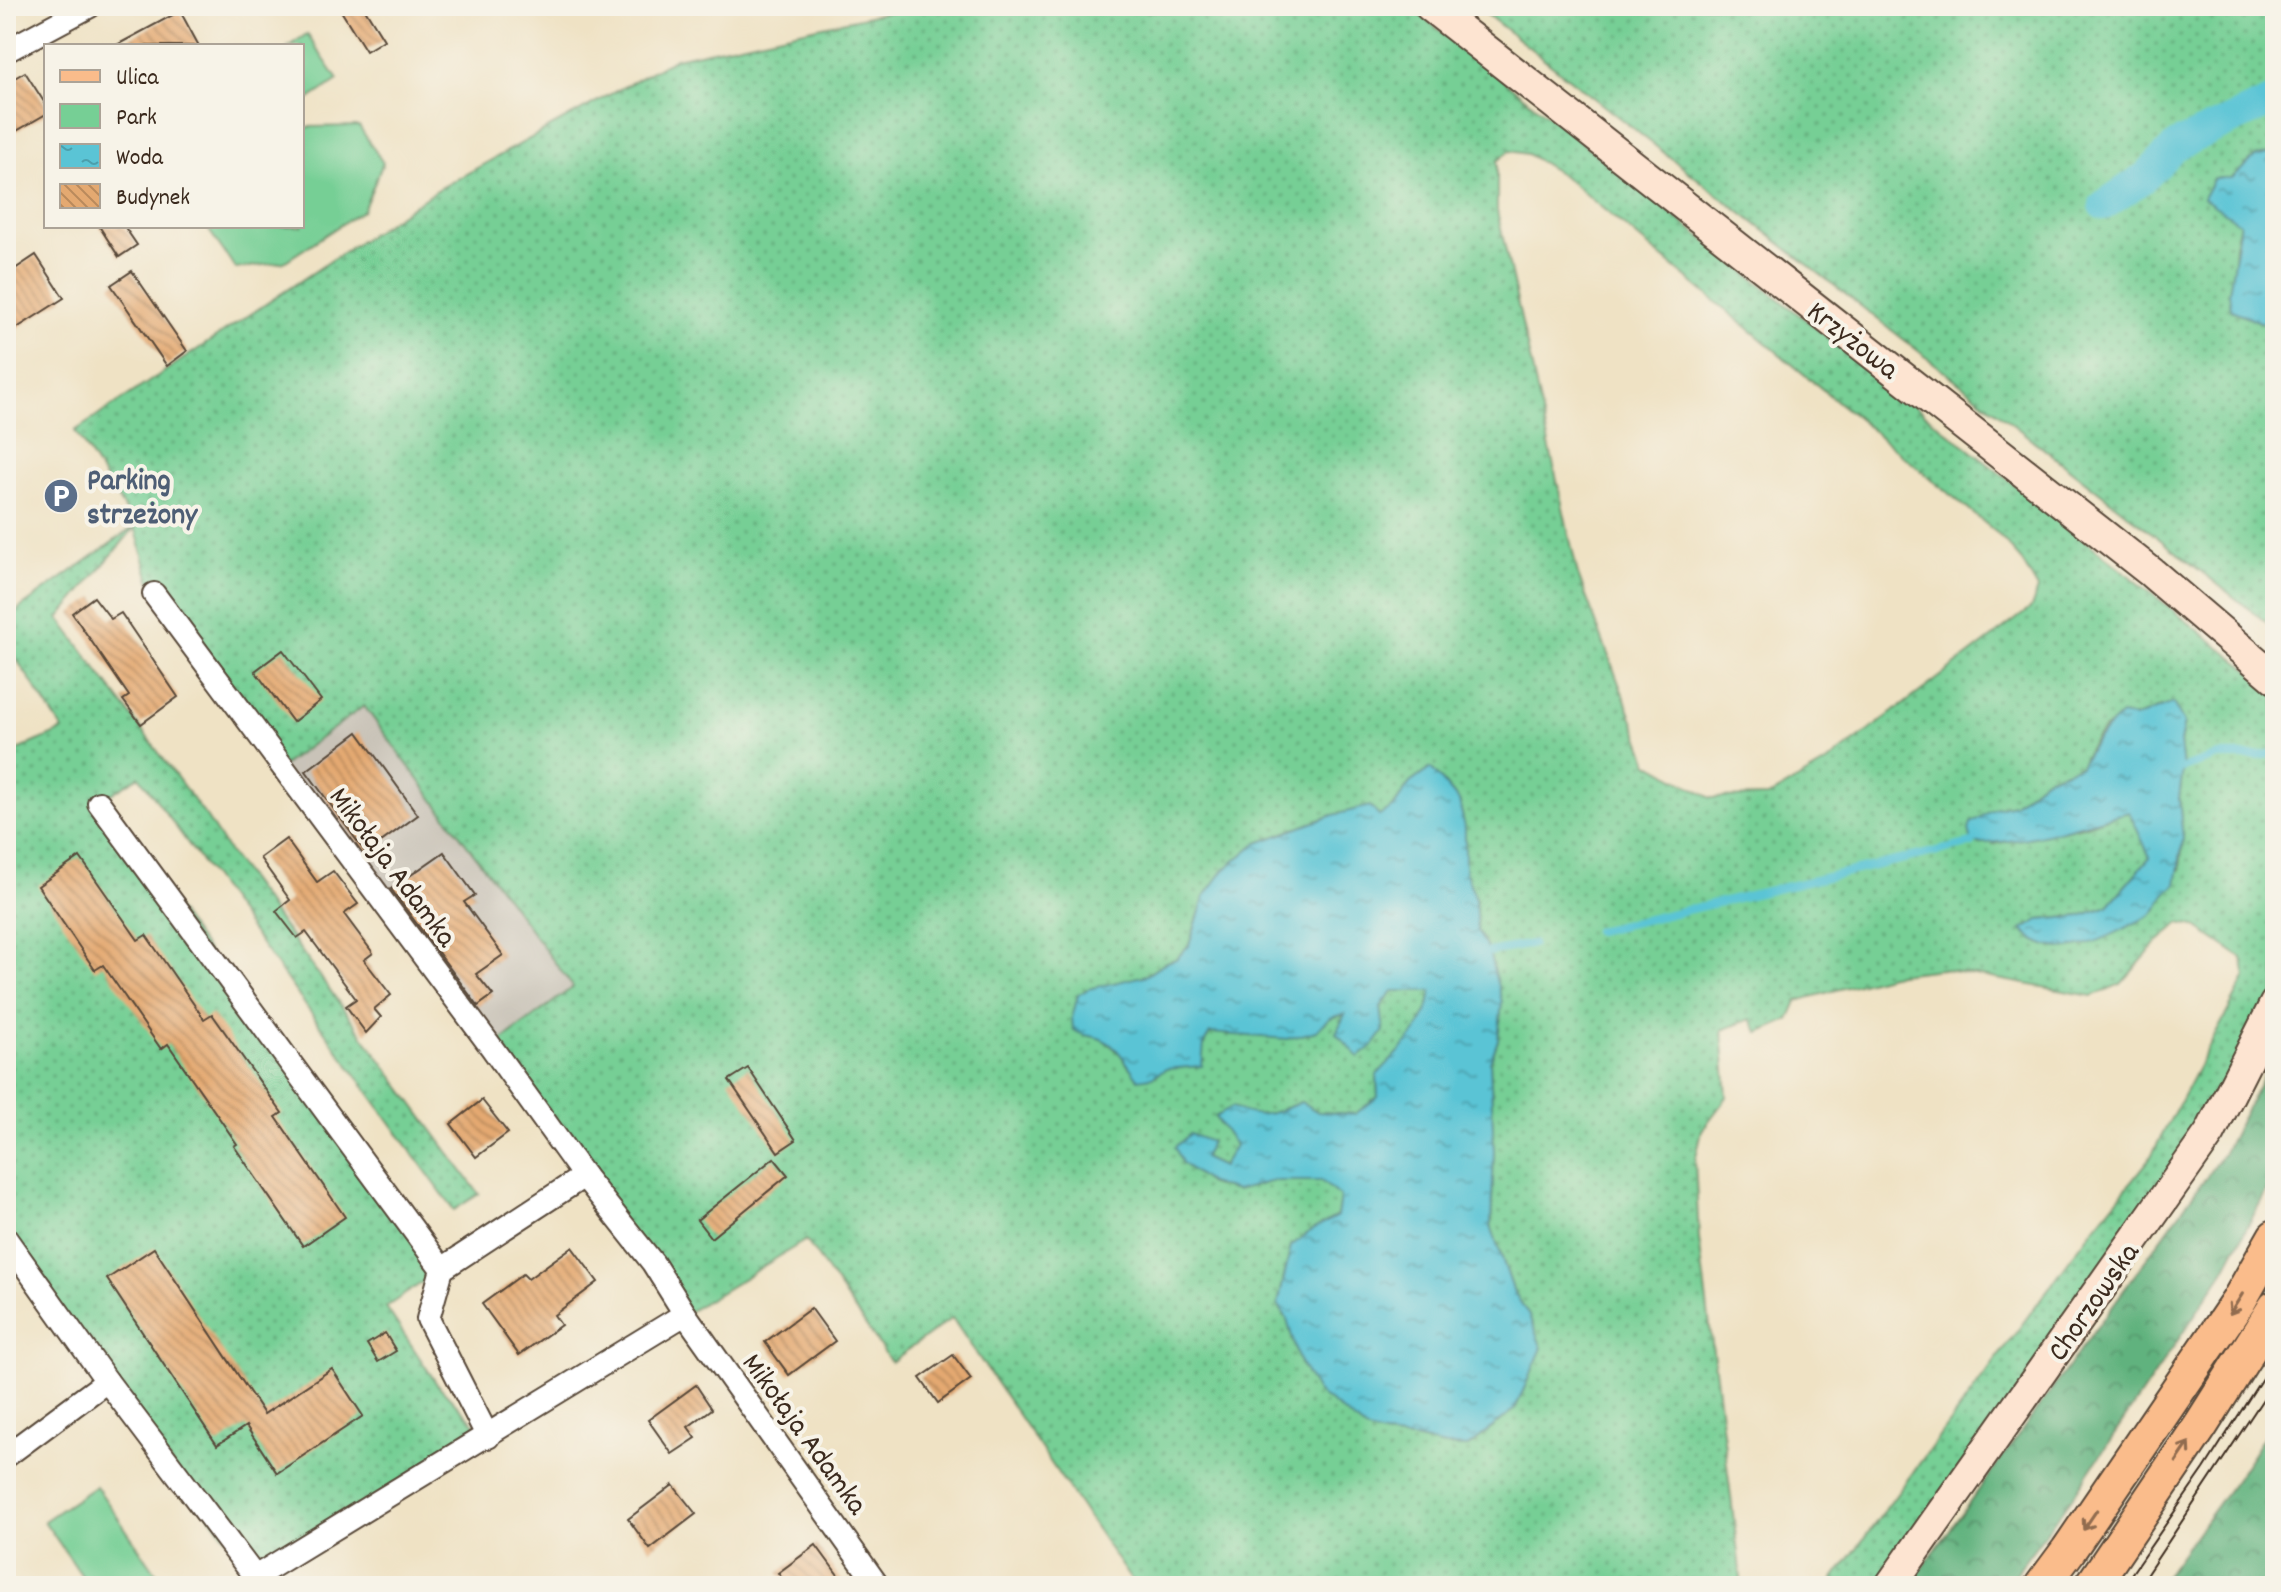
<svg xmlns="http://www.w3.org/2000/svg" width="2281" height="1592" viewBox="0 0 2281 1592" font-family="Dekko,sans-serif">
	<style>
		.industrial { fill: #c9c3b8 }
		.green { fill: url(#green-dots); stroke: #587c5a; stroke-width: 2; fill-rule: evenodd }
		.forest { fill: url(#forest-crowns); stroke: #4e6e4e; stroke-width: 2 }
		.pitch { fill: #76cf95; stroke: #587c5a; stroke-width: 2 }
		.water { fill: url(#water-ripples); stroke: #4a777a; stroke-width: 2 }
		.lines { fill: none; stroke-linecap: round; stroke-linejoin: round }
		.stream { stroke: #5ac4d5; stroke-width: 8 }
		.canal { stroke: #5ac4d5; stroke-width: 30 }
		.building { fill: url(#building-back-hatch) }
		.street-casing { stroke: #564637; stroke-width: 26 }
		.secondary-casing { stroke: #564637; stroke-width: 34 }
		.primary-casing { stroke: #564637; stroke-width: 38 }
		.street { stroke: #fff; stroke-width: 22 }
		.secondary { stroke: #fde4d1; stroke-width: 30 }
		.primary { stroke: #fabc8b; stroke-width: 34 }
		.tram { stroke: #3b2a1e; stroke-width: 2 }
		.oneway { stroke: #916c4f }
		.labels { text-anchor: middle; stroke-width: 8; stroke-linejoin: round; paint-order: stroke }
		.street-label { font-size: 30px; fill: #3b2a1e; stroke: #f7f3e8 }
		.service-label { font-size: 30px; font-weight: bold; fill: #4e5e75; stroke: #f7f3e8; text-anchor: start }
	</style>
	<defs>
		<pattern id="green-dots" width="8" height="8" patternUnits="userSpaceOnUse" patternTransform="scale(2)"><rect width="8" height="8" fill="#76cf95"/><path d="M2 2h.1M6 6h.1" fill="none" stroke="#62a879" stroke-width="1.8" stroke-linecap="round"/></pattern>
		<pattern id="forest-crowns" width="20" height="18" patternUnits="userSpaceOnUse" patternTransform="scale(2)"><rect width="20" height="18" fill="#60b27e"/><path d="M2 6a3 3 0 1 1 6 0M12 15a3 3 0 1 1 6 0" fill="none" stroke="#509167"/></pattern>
		<pattern id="water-ripples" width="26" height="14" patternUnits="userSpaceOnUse" patternTransform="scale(2)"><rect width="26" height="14" fill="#5ac4d5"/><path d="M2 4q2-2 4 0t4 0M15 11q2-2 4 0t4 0" fill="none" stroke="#4c9fac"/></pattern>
		<pattern id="building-back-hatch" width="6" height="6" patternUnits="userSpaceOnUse" patternTransform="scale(2)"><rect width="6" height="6" fill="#e4a971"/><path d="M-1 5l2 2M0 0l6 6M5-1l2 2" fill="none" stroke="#ba8a5c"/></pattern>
	</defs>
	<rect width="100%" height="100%" fill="#f7f3e8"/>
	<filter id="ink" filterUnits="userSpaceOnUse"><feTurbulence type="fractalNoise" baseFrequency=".0125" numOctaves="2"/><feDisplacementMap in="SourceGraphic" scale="16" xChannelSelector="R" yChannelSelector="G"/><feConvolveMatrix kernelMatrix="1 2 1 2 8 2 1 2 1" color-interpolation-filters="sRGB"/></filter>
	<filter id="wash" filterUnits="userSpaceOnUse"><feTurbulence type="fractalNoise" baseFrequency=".006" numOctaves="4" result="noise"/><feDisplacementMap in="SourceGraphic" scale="32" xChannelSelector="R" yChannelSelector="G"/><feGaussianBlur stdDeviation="1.8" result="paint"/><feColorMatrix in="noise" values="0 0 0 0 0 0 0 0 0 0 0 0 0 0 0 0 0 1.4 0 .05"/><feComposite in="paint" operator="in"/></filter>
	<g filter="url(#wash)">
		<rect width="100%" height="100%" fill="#efe2c4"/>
		<path class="industrial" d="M 364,706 L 573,987 L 492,1048 L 282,766 Z"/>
		<g class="green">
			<path d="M 915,6 L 1108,6 L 1179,13 L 1187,6 L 1409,6 L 2275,691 L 2275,1004 L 2210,1133 L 1890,1586 L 1829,1586 L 2088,1235 L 2149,1160 L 2246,977 L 2242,958 L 2195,926 L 2179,923 L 2155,945 L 2121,984 L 2092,996 L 1941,969 L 1890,975 L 1797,1001 L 1789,1020 L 1759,1033 L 1751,1019 L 1722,1030 L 1727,1097 L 1702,1130 L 1695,1161 L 1699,1239 L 1742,1586 L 1135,1586 L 952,1318 L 891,1362 L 806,1240 L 685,1314 L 492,1048 L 573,987 L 364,706 L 282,766 L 154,594 L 135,527 L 59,618 L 207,818 L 228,851 L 479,1194 L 454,1210 L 139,776 L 99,802 L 439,1271 L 386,1307 L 437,1384 L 488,1437 L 255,1577 L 6,1239 L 6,755 L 63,730 L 6,643 L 6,618 L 135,526 L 75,431 L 437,190 L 676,58 ZM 1509,151 L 1527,154 L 1562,175 L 1997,533 L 2021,560 L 2038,589 L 2031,608 L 1826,763 L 1768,797 L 1711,798 L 1649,763 L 1578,575 L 1497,211 L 1497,161 ZM 2160,707 L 2177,713 L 2184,723 L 2180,742 L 2183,768 L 2179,799 L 2183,839 L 2180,869 L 2164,893 L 2155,912 L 2039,920 L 2081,916 L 2108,906 L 2151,856 L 2129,811 L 2083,826 L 1993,844 L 1991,813 L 1996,808 L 2014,804 L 2046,778 L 2080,766 C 2086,753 2098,731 2111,725 C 2127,718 2144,716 2160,707 ZM 1431,768 L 1459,801 L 1465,828 L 1465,871 L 1475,898 L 1477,930 L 1489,952 L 1493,975 L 1498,1040 L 1490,1062 L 1494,1151 L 1491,1226 L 1513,1290 L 1529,1316 L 1532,1370 L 1515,1409 L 1468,1447 L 1445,1446 L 1414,1439 L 1391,1437 L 1298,1359 L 1287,1319 L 1278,1304 L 1291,1246 L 1312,1230 L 1337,1216 L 1341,1197 L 1322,1181 L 1273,1181 L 1236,1191 L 1210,1184 L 1182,1163 L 1210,1142 L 1203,1158 L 1222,1167 L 1236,1145 L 1215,1117 L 1232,1108 C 1257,1121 1276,1113 1301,1102 L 1318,1112 L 1355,1114 L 1378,1097 L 1377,1075 C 1404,1047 1425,1031 1433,991 L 1393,991 L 1381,1007 L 1330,1018 L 1315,1031 L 1210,1033 L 1204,1043 L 1152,1077 L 1129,1067 L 1121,1054 L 1103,1039 L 1118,983 L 1147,975 L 1164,963 L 1176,959 L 1189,945 L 1205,896 L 1255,844 L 1333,815 L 1379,817 L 1393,808 L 1410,783 Z"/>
			<path d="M 1476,6 L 2275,6 L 2275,152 L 2255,157 L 2232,178 L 2240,223 L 2235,245 L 2231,310 L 2275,327 L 2275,629 Z"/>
		</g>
		<g class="forest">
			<path d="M 2275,1053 L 2275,1175 L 2221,1276 L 2073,1496 L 2006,1586 L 1909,1586 L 2224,1152 Z"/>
			<path d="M 2275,1419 L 2275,1586 L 2158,1586 L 2241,1472 Z"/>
		</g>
		<g class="pitch">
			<path d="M 307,34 L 338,80 L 302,104 L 302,46 L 289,46 Z"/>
			<path d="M 359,126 L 383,163 L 363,210 L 284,262 L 236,269 L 206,226 L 302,226 L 302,131 L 307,127 Z"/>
			<path d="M 96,1486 L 165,1586 L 89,1586 L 44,1521 Z"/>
		</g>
		<g class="water">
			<path d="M 2275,152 L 2275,327 L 2272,327 L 2231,310 L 2229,292 L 2240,223 L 2203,198 L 2214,178 L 2232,178 L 2255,157 Z"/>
			<path d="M 2173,703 L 2184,723 L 2180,742 L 2183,768 L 2179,799 L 2183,839 L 2176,885 C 2159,895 2164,903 2153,913 C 2148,918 2138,921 2131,925 C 2097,944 2053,963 2022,930 L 2039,920 L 2081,916 L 2108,906 L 2150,857 L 2129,812 C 2078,824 2026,845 1972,843 L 1969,830 L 1971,823 L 1996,808 L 2014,804 L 2046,778 L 2080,766 C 2090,746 2104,730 2121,715 L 2135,718 Z"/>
			<path d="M 1431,768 L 1459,801 L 1465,828 L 1465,870 L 1475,898 L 1477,930 L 1489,952 L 1502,1002 L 1498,1040 L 1490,1062 L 1494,1151 L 1491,1226 L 1513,1290 L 1529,1316 L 1542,1348 L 1515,1409 L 1468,1447 L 1445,1446 L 1414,1439 L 1391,1437 L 1368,1431 L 1317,1392 L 1298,1359 L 1287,1319 L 1278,1304 L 1291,1246 L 1312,1230 L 1337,1216 L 1340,1197 L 1321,1181 L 1273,1181 L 1236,1191 L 1209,1183 L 1182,1163 L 1175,1147 L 1190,1134 L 1211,1142 L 1203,1158 L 1222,1167 L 1235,1145 L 1215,1117 L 1232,1107 C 1257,1121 1276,1113 1301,1102 L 1318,1112 L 1355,1114 L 1378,1097 L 1377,1075 C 1402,1048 1427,1029 1432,991 L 1393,991 L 1381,1007 L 1384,1031 L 1373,1046 L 1359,1057 L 1336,1033 L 1345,1014 L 1330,1018 L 1316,1031 L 1287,1039 L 1210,1033 L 1204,1043 L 1202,1066 L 1166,1069 L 1152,1077 L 1138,1079 C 1128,1066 1119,1047 1103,1040 C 1092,1034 1083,1038 1073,1029 L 1072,1018 L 1078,995 L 1088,989 L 1147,975 L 1164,963 L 1176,959 L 1189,945 L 1205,896 L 1224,870 L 1255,844 L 1333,815 L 1370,806 L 1379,816 L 1393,808 L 1410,783 Z"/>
		</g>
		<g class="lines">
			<g class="stream">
				<path d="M 2183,768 L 2219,756 L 2257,756 L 2275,753"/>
				<path d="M 1597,931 L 1972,843"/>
				<path d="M 1489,952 L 1532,944"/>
			</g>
			<path class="canal" d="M 2104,205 L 2145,177 L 2177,145 L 2275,100"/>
		</g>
		<g id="blocks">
			<g class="building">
				<path d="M 338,6 L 363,6 L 384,40 L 366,51 Z"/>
				<path d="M 180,11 L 199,46 L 115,46 Z"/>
				<path d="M 25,72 L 46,105 L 46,114 L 6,137 L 6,83 Z"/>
				<path d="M 99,226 L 124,226 L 137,245 L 119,257 Z"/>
				<path d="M 36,255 L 64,298 L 6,335 L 6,275 Z"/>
				<path d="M 132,271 L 187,351 L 167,366 L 111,285 Z"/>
				<path d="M 94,597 L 111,619 L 121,613 L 178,697 L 141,724 L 123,700 L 129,696 L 72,613 Z"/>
				<path d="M 283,650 L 321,700 L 293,722 L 255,671 Z"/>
				<path d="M 358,732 L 418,815 L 366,853 L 306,771 Z"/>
				<path d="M 286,839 L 317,882 L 333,871 L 358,904 L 344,914 L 373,953 L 364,960 L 391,995 L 374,1009 L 381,1017 L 366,1033 L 346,1006 L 356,999 L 306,932 L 297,938 L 276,911 L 290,900 L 260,858 Z"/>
				<path d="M 444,852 L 475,895 L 464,902 L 503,955 L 476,974 L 493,995 L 478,1006 L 391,889 Z"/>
				<path d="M 80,857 L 138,940 L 146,935 L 204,1019 L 212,1014 L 282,1113 L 276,1117 L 345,1217 L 303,1246 L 234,1146 L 237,1144 L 168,1044 L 161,1049 L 103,965 L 95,970 L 38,886 Z"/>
				<path d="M 748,1068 L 796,1140 L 778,1152 L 729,1080 Z"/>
				<path d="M 482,1100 L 508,1133 L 476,1157 L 451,1124 Z"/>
				<path d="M 774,1158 L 788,1175 L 711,1238 L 697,1220 Z"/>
				<path d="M 572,1247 L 598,1282 L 554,1315 L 561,1325 L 519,1355 L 482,1304 L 523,1274 L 528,1279 Z"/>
				<path d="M 154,1248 L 264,1414 L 332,1369 L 363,1416 L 277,1473 L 246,1426 L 217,1445 L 107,1279 Z"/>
				<path d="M 811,1308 L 835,1341 L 789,1375 L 765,1342 Z"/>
				<path d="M 385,1333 L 396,1351 L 378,1362 L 367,1344 Z"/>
				<path d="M 953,1355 L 971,1379 L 938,1403 L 920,1378 Z"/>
				<path d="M 696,1385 L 712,1409 L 688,1427 L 696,1438 L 672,1454 L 648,1420 Z"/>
				<path d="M 673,1485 L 696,1514 L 650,1549 L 628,1519 Z"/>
				<path d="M 816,1545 L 846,1586 L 788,1586 L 778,1573 Z"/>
			</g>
		</g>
	</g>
	<g filter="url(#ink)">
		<use href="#blocks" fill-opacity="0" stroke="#564637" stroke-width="2"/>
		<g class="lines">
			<g class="street-casing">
				<g id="street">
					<path d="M 6,51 L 90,6"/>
					<path d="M 154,594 L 492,1048 L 584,1176 L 653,1263 L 685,1314"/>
					<path d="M 99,803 L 442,1269"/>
					<path d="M 6,1239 L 107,1381 L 255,1577 L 685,1314 L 878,1586"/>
					<path d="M 488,1437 L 428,1319 L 442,1269 L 584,1176"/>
					<path d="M 6,1456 L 107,1381"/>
				</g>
			</g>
			<g class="secondary-casing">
				<g id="secondary">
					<path d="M 1430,6 L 2152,573 L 2275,678"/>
					<path d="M 1890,1586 L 2210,1133 L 2275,1004"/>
				</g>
			</g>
			<g class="primary-casing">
				<g id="primary">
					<path d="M 2042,1586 L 2068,1551 L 2238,1302 L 2275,1237"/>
					<path d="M 2092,1586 L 2201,1425 L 2275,1308"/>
				</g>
			</g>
			<use href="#street" class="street"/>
			<use href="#secondary" class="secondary"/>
			<use href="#primary" class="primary"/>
			<g class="tram">
				<path d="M 2123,1586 L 2204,1469 L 2275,1358"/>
				<path d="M 2139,1586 L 2275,1381"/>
			</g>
		</g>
		<defs><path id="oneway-shaft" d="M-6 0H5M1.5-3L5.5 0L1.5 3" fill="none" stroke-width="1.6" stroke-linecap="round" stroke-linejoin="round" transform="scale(2)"/></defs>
		<g class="oneway">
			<use href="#oneway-shaft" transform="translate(2236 1304) rotate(122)"/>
			<use href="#oneway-shaft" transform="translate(2183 1452) rotate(-56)"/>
			<use href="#oneway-shaft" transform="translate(2090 1520) rotate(124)"/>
		</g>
	</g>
	<defs>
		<g id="parking-disc" transform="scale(1.8)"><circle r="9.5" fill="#5c6f8a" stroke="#f7f3e8"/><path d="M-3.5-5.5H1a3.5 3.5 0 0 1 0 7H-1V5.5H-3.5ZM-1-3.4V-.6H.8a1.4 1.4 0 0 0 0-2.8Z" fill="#fff"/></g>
	</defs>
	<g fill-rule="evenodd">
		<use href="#parking-disc" x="61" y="496"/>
	</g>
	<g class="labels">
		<g class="street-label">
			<text transform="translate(1854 339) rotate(38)" y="10">Krzyżowa</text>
			<text transform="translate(394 866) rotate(53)" y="10">Mikołaja Adamka</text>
			<text transform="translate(2092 1301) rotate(-55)" y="10">Chorzowska</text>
			<text transform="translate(806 1433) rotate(54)" y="10">Mikołaja Adamka</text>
		</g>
		<g class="service-label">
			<text x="87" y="489">Parking<tspan x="87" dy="34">strzeżony</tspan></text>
		</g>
	</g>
	<rect width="2281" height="1592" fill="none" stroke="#f7f3e8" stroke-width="32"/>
	<rect x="44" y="44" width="260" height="184" fill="#f7f3e8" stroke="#aca397" stroke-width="2"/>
	<rect x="60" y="70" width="40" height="12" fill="#fabc8b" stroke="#aca397" stroke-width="2"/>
	<text x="116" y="84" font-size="24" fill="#3b2a1e">Ulica</text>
	<rect x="60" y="104" width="40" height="24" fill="#76cf95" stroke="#aca397" stroke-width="2"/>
	<text x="116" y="124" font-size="24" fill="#3b2a1e">Park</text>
	<rect x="60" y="144" width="40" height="24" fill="url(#water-ripples)" stroke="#aca397" stroke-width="2"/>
	<text x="116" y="164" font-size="24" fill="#3b2a1e">Woda</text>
	<rect x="60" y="184" width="40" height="24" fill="url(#building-back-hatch)" stroke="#aca397" stroke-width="2"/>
	<text x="116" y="204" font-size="24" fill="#3b2a1e">Budynek</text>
</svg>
